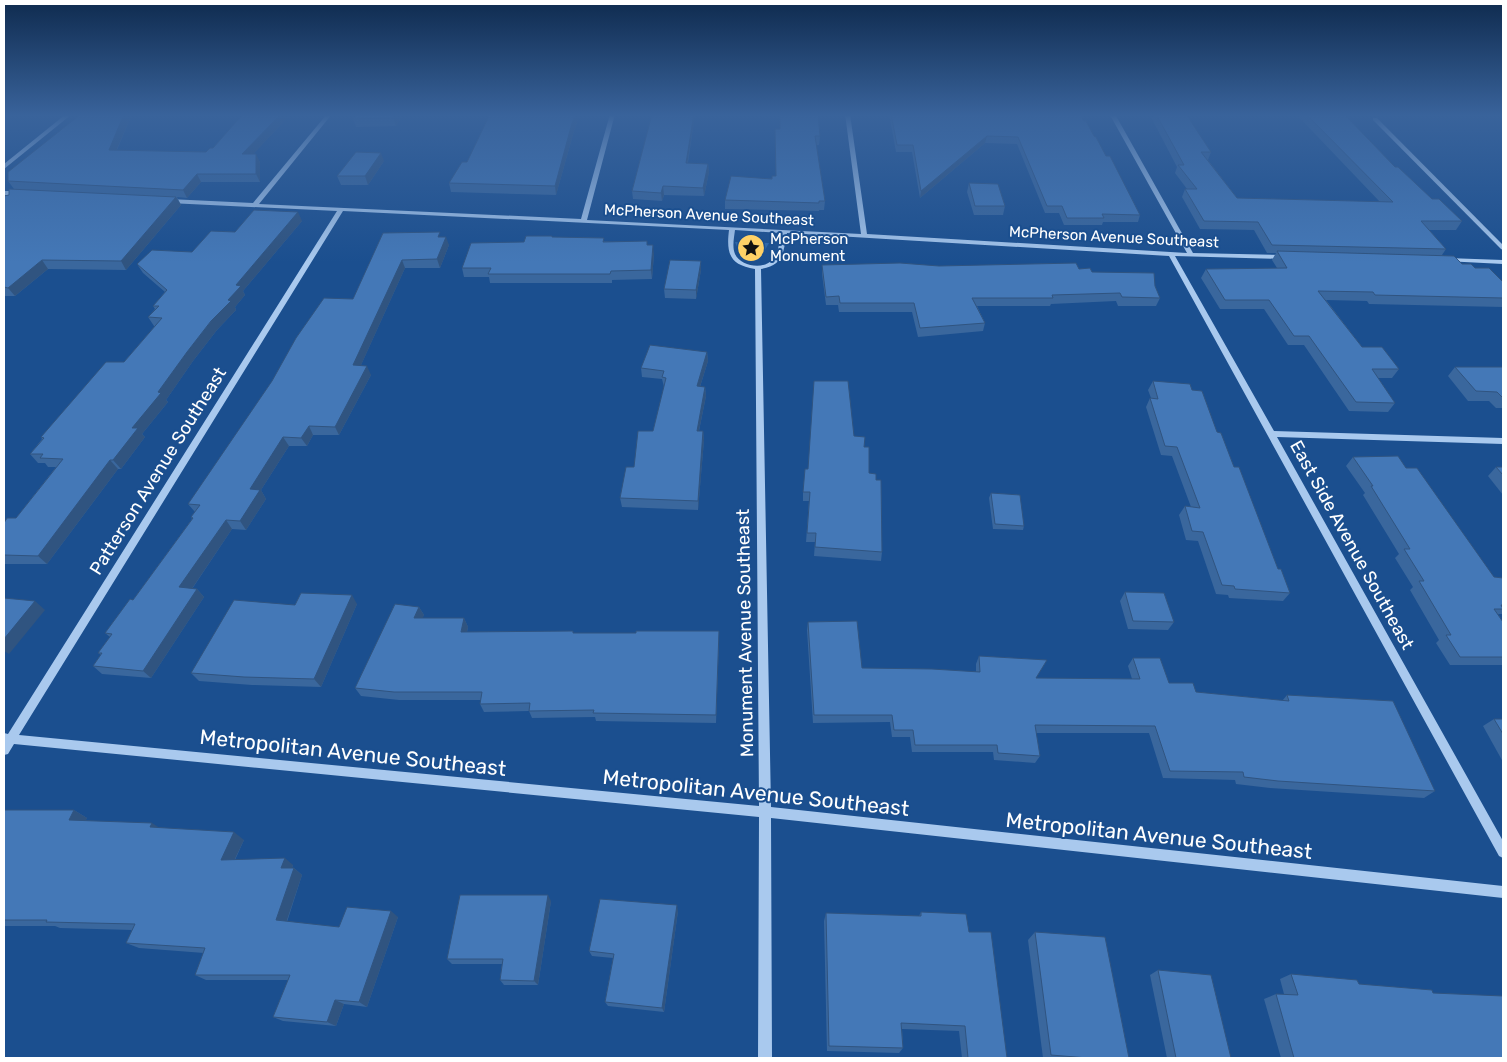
<svg xmlns="http://www.w3.org/2000/svg" width="1507" height="1062" viewBox="0 0 1507 1062" font-family="Rubik,sans-serif">
	<style>
		.green { fill: #2e69ad }
		.lines { fill: none; stroke-linecap: round; stroke-linejoin: round }
		.minor { fill: #a9c9ee; fill-rule: evenodd }
		.wall { fill: #3a679d }
		.shaded-wall { fill: #305480 }
		.building { fill: #4478b7; stroke: #305480 }
		.labels { text-anchor: middle; stroke-width: 4; stroke-linejoin: round; paint-order: stroke }
		.far-street-label { font-size: 15px; fill: #fff; stroke: #1b4f8f }
		.far-poi-label { font-size: 15px; fill: #fff; stroke: #1b4f8f; text-anchor: start }
		.street-label { font-size: 18px; fill: #fff; stroke: #1b4f8f }
		.near-street-label { font-size: 21px; fill: #fff; stroke: #1b4f8f }
	</style>
	<rect width="100%" height="100%" fill="#1b4f8f"/>
	<path class="green" d="M 735,242 L 769,243 L 762,255 L 748,257 L 739,252 Z"/>
	<g class="lines">
		<g class="minor">
			<path d="M 66,114 L 72,114 L 4,169 L 4,164 Z"/>
			<path d="M 327,114 L 332,114 L 259,204 L 581,219 L 610,114 L 615,114 L 587,220 L 861,234 L 845,114 L 850,114 L 867,234 L 1187,253 L 1110,115 L 1115,114 L 1193,253 L 1284,255 L 1287,257 L 1284,259 L 1175,256 L 1274,431 L 1503,438 L 1503,444 L 1277,437 L 1503,841 L 1503,858 L 1499,856 L 1169,256 L 787,233 C 783,253 784,265 761,269 L 771,807 L 1503,886 L 1503,898 L 771,818 L 772,1058 L 758,1058 L 759,817 L 14,744 L 8,754 L 4,755 L 4,733 L 8,734 L 337,211 L 169,203 L 166,201 L 169,199 L 253,203 ZM 343,211 L 729,230 C 726,254 730,265 755,269 L 759,806 L 19,735 ZM 735,230 L 781,233 C 779,241 779,253 773,259 C 765,270 741,267 735,254 C 732,247 734,238 735,230 Z"/>
			<path d="M 1373,118 L 1377,118 L 1503,245 L 1503,250 L 1501,249 L 1373,120 Z"/>
			<path d="M 4,191 L 21,191 L 24,193 L 21,195 L 4,195 Z"/>
			<path d="M 1447,258 L 1503,260 L 1503,264 L 1445,261 L 1445,259 Z"/>
		</g>
	</g>
	<g class="wall">
		<path d="M 81,114 L 132,114 L 117,150 L 206,152 L 213,148 L 243,114 L 287,114 L 288,117 L 253,154 L 260,162 L 260,182 L 201,182 L 187,198 L 177,197 L 181,205 L 126,270 L 48,269 L 15,296 L 4,296 L 4,196 L 9,195 L 14,189 L 8,181 Z"/>
		<path d="M 403,114 L 396,126 L 356,127 L 353,119 Z"/>
		<path d="M 490,114 L 580,114 L 574,131 L 556,195 L 451,192 L 449,183 L 467,162 Z"/>
		<path d="M 652,114 L 695,114 L 688,163 L 708,164 L 709,172 L 704,196 L 664,195 L 662,201 L 633,199 L 632,191 Z"/>
		<path d="M 889,114 L 972,114 L 973,115 L 1029,116 L 1028,114 L 1080,114 L 1084,121 L 1106,156 L 1140,215 L 1138,222 L 1103,222 L 1102,225 L 1064,225 L 1059,213 L 1045,213 L 1017,144 L 985,143 L 920,198 L 912,152 L 896,152 Z"/>
		<path d="M 1154,114 L 1156,114 L 1211,152 L 1208,160 L 1237,198 L 1380,202 L 1296,114 L 1344,114 L 1395,167 L 1432,199 L 1462,221 L 1456,230 L 1429,230 L 1446,249 L 1442,255 L 1462,264 L 1475,268 L 1503,282 L 1503,307 L 1369,304 L 1367,301 L 1326,300 L 1362,347 L 1399,369 L 1392,378 L 1378,378 L 1395,403 L 1388,412 L 1349,411 L 1304,345 L 1288,345 L 1264,309 L 1220,309 L 1201,278 L 1206,269 L 1277,268 L 1272,260 L 1276,253 L 1267,253 L 1254,230 L 1200,229 L 1182,197 L 1185,189 L 1187,189 L 1175,173 L 1177,167 L 1152,119 Z"/>
		<path d="M 775,129 L 820,136 L 819,145 L 816,145 L 825,201 L 824,210 L 819,210 L 819,211 L 725,209 L 725,200 L 776,176 Z"/>
		<path d="M 384,161 L 368,185 L 341,185 L 337,176 Z"/>
		<path d="M 969,183 L 1005,206 L 1003,215 L 974,215 L 967,192 Z"/>
		<path d="M 302,221 L 243,291 L 245,295 L 235,307 L 236,310 L 217,330 L 193,361 L 166,400 L 168,402 L 142,434 L 145,437 L 121,469 L 118,469 L 47,564 L 4,564 L 4,523 L 16,518 L 56,467 L 48,467 L 45,463 L 38,463 L 30,454 L 42,439 L 41,437 L 124,362 L 155,326 L 154,326 L 148,317 L 155,309 L 153,306 L 165,292 L 143,273 L 137,264 L 192,252 L 235,232 Z"/>
		<path d="M 383,233 L 441,237 L 449,245 L 440,268 L 405,268 L 361,365 L 371,375 L 339,435 L 313,435 L 307,446 L 289,446 L 261,490 L 266,499 L 246,530 L 232,529 L 192,589 L 197,589 L 204,597 L 151,678 L 102,674 L 93,666 L 101,655 L 98,653 L 110,637 L 105,633 L 133,600 L 192,519 L 191,517 L 195,512 L 188,504 L 353,299 Z"/>
		<path d="M 553,237 L 648,245 L 654,254 L 652,279 L 612,280 L 612,283 L 490,283 L 489,277 L 464,277 L 462,268 L 524,242 Z"/>
		<path d="M 701,261 L 701,270 L 696,299 L 665,298 L 664,289 Z"/>
		<path d="M 822,265 L 1079,269 L 1155,286 L 1160,298 L 1156,306 L 1118,306 L 1116,301 L 1051,304 L 1050,306 L 977,306 L 985,323 L 983,331 L 918,337 L 912,312 L 839,312 L 838,305 L 826,305 L 822,274 Z"/>
		<path d="M 707,352 L 708,361 L 700,387 L 705,387 L 706,396 L 699,431 L 703,431 L 704,440 L 698,510 L 622,507 L 620,498 L 634,467 L 653,431 L 664,387 L 662,379 L 642,377 L 641,368 Z"/>
		<path d="M 1455,367 L 1503,367 L 1503,408 L 1496,408 L 1489,401 L 1468,401 L 1448,376 Z"/>
		<path d="M 1153,381 L 1192,390 L 1217,432 L 1234,467 L 1278,569 L 1290,593 L 1283,601 L 1229,598 L 1228,595 L 1216,594 L 1198,541 L 1186,540 L 1179,515 L 1185,506 L 1191,507 L 1172,456 L 1161,455 L 1146,407 L 1150,398 L 1151,398 L 1148,390 Z"/>
		<path d="M 854,436 L 864,447 L 869,473 L 876,480 L 882,552 L 881,561 L 814,556 L 815,542 L 806,542 L 809,501 L 803,501 L 803,492 L 808,469 Z"/>
		<path d="M 1353,457 L 1406,468 L 1494,577 L 1503,578 L 1503,614 L 1498,614 L 1503,622 L 1503,665 L 1450,665 L 1436,643 L 1439,640 L 1410,590 L 1413,587 L 1395,558 L 1399,554 L 1363,495 L 1365,493 L 1346,466 Z"/>
		<path d="M 1496,467 L 1503,467 L 1503,495 L 1488,476 Z"/>
		<path d="M 991,493 L 1024,526 L 1023,530 L 993,529 L 989,498 Z"/>
		<path d="M 1125,592 L 1174,622 L 1168,630 L 1128,629 L 1120,601 Z"/>
		<path d="M 357,604 L 321,687 L 252,685 L 199,681 L 191,673 L 295,605 Z"/>
		<path d="M 419,607 L 424,615 L 422,618 L 464,618 L 468,627 L 467,632 L 574,633 L 719,639 L 716,723 L 596,721 L 595,717 L 532,718 L 529,711 L 484,712 L 480,704 L 481,700 L 399,700 L 361,696 L 355,688 Z"/>
		<path d="M 808,622 L 862,668 L 976,672 L 976,664 L 979,656 L 1047,660 L 1036,678 L 1132,679 L 1128,666 L 1133,658 L 1169,683 L 1196,692 L 1282,701 L 1287,695 L 1435,791 L 1424,798 L 1270,788 L 1236,784 L 1235,780 L 1163,778 L 1149,733 L 1036,733 L 1040,756 L 1035,763 L 994,760 L 993,752 L 912,752 L 910,737 L 892,737 L 890,722 L 813,723 L 807,630 Z"/>
		<path d="M 1494,719 L 1503,719 L 1503,762 L 1483,726 Z"/>
		<path d="M 4,810 L 74,810 L 87,818 L 85,821 L 159,828 L 244,840 L 235,860 L 293,865 L 292,868 L 294,868 L 302,875 L 287,922 L 339,927 L 398,917 L 367,1007 L 344,1004 L 336,1026 L 283,1021 L 273,1017 L 288,980 L 206,980 L 195,975 L 204,953 L 139,948 L 126,943 L 132,930 L 60,928 L 55,926 L 4,926 Z"/>
		<path d="M 551,901 L 538,985 L 504,985 L 500,980 L 502,964 L 452,964 L 447,959 Z"/>
		<path d="M 678,911 L 664,1012 L 608,1006 L 605,1002 L 613,958 L 592,956 L 589,951 Z"/>
		<path d="M 921,912 L 969,932 L 1007,1058 L 962,1058 L 959,1031 L 902,1029 L 903,1048 L 899,1053 L 827,1051 L 824,921 L 826,913 L 919,916 Z"/>
		<path d="M 1035,932 L 1129,1058 L 1043,1058 L 1028,940 Z"/>
		<path d="M 1158,970 L 1231,1058 L 1167,1058 L 1150,975 Z"/>
		<path d="M 1291,974 L 1359,984 L 1433,993 L 1503,1058 L 1281,1058 L 1264,999 L 1276,994 L 1284,994 L 1280,979 Z"/>
	</g>
	<g class="shaded-wall">
		<path d="M 124,114 L 132,114 L 113,158 L 109,150 Z"/>
		<path d="M 281,114 L 287,114 L 288,117 L 246,162 L 242,154 Z"/>
		<path d="M 395,114 L 403,114 L 396,126 L 393,118 Z"/>
		<path d="M 576,114 L 580,114 L 574,131 L 556,195 L 555,186 L 572,123 Z"/>
		<path d="M 694,114 L 695,114 L 686,171 L 686,163 Z"/>
		<path d="M 987,136 L 985,143 L 920,198 L 921,191 Z"/>
		<path d="M 381,153 L 384,161 L 368,185 L 365,176 Z"/>
		<path d="M 256,154 L 260,162 L 260,182 L 256,174 Z"/>
		<path d="M 708,164 L 709,172 L 704,196 L 703,188 Z"/>
		<path d="M 197,174 L 201,182 L 187,198 L 183,190 Z"/>
		<path d="M 663,186 L 664,195 L 662,201 L 661,193 Z"/>
		<path d="M 176,197 L 181,205 L 126,270 L 121,261 Z"/>
		<path d="M 298,212 L 302,221 L 243,291 L 245,295 L 235,307 L 236,310 L 217,330 L 193,361 L 166,400 L 168,402 L 142,434 L 145,437 L 121,469 L 113,460 L 132,428 L 158,392 L 187,352 L 228,300 L 236,285 Z"/>
		<path d="M 446,237 L 449,245 L 440,268 L 437,259 Z"/>
		<path d="M 653,245 L 654,254 L 652,279 L 651,270 Z"/>
		<path d="M 42,260 L 48,269 L 15,296 L 8,288 Z"/>
		<path d="M 402,260 L 405,268 L 357,374 L 353,365 Z"/>
		<path d="M 701,261 L 701,270 L 696,299 L 696,290 Z"/>
		<path d="M 707,352 L 708,361 L 697,396 L 697,386 Z"/>
		<path d="M 367,366 L 371,375 L 339,435 L 335,427 Z"/>
		<path d="M 705,387 L 706,396 L 697,440 L 697,431 Z"/>
		<path d="M 309,426 L 313,435 L 307,446 L 301,438 Z"/>
		<path d="M 703,431 L 704,440 L 698,510 L 698,501 Z"/>
		<path d="M 283,437 L 289,446 L 261,490 L 266,499 L 246,530 L 240,521 L 250,489 Z"/>
		<path d="M 110,460 L 118,469 L 47,564 L 38,556 Z"/>
		<path d="M 226,520 L 232,529 L 187,596 L 179,587 Z"/>
		<path d="M 197,589 L 204,597 L 151,678 L 143,671 Z"/>
		<path d="M 352,595 L 357,604 L 321,687 L 314,679 Z"/>
		<path d="M 35,601 L 45,610 L 9,654 L 4,651 L 4,639 Z"/>
		<path d="M 419,607 L 424,615 L 419,627 L 414,618 Z"/>
		<path d="M 464,618 L 468,627 L 465,640 L 461,632 Z"/>
		<path d="M 719,631 L 719,639 L 716,723 L 716,715 Z"/>
		<path d="M 74,810 L 87,818 L 82,828 L 69,820 Z"/>
		<path d="M 152,823 L 163,830 L 150,827 Z"/>
		<path d="M 234,832 L 244,840 L 231,867 L 221,860 Z"/>
		<path d="M 285,858 L 293,865 L 290,875 L 281,868 Z"/>
		<path d="M 294,868 L 302,875 L 285,926 L 276,920 Z"/>
		<path d="M 548,895 L 551,901 L 538,985 L 534,981 Z"/>
		<path d="M 677,905 L 678,911 L 664,1012 L 662,1008 Z"/>
		<path d="M 391,911 L 398,917 L 367,1007 L 359,1002 Z"/>
		<path d="M 335,1000 L 344,1004 L 336,1026 L 327,1022 Z"/>
	</g>
	<g class="building">
		<path d="M 81,114 L 124,114 L 109,150 L 206,152 L 210,148 L 213,148 L 243,114 L 281,114 L 242,154 L 256,154 L 256,174 L 197,174 L 183,190 L 8,181 L 8,172 Z"/>
		<path d="M 356,114 L 395,114 L 393,118 L 353,119 Z"/>
		<path d="M 490,114 L 576,114 L 572,123 L 555,186 L 449,183 L 462,162 L 467,162 Z"/>
		<path d="M 652,114 L 694,114 L 686,163 L 708,164 L 703,188 L 663,186 L 661,193 L 632,191 Z"/>
		<path d="M 780,114 L 818,114 L 820,136 L 815,136 L 825,201 L 819,201 L 819,203 L 725,200 L 731,176 L 772,179 L 772,176 L 776,176 L 775,129 L 780,129 Z"/>
		<path d="M 891,114 L 972,114 L 973,115 L 1033,116 L 1032,114 L 1080,114 L 1084,121 L 1086,121 L 1094,136 L 1096,137 L 1106,156 L 1110,156 L 1140,215 L 1102,214 L 1104,218 L 1067,218 L 1062,206 L 1047,206 L 1018,137 L 987,136 L 921,191 L 913,145 L 897,145 Z"/>
		<path d="M 1156,114 L 1186,114 L 1211,152 L 1201,152 L 1237,198 L 1393,202 L 1306,114 L 1344,114 L 1395,167 L 1398,167 L 1432,199 L 1439,199 L 1462,221 L 1421,221 L 1446,249 L 1272,245 L 1258,222 L 1204,221 L 1185,189 L 1197,189 L 1178,165 L 1184,165 Z"/>
		<path d="M 356,152 L 381,153 L 365,176 L 337,176 Z"/>
		<path d="M 969,183 L 998,184 L 1005,206 L 975,206 Z"/>
		<path d="M 9,189 L 176,197 L 121,261 L 42,260 L 8,288 L 4,287 L 4,196 L 9,195 Z"/>
		<path d="M 254,210 L 298,212 L 236,285 L 241,286 L 228,300 L 231,301 L 211,321 L 187,352 L 158,392 L 161,393 L 132,428 L 138,428 L 113,460 L 110,460 L 38,556 L 4,555 L 4,523 L 7,518 L 16,518 L 63,459 L 40,458 L 43,454 L 30,454 L 44,438 L 41,437 L 106,362 L 124,362 L 162,318 L 148,317 L 159,306 L 153,306 L 167,290 L 137,264 L 152,250 L 192,252 L 211,231 L 235,232 Z"/>
		<path d="M 440,232 L 438,237 L 446,237 L 437,259 L 402,260 L 353,365 L 367,366 L 335,427 L 309,426 L 301,438 L 283,437 L 250,489 L 260,490 L 240,521 L 226,520 L 179,587 L 197,589 L 143,671 L 93,666 L 102,653 L 98,653 L 112,634 L 105,633 L 130,599 L 133,600 L 193,518 L 191,517 L 200,505 L 188,504 L 272,381 L 296,338 L 324,298 L 353,299 L 383,233 Z"/>
		<path d="M 526,236 L 552,236 L 552,237 L 604,238 L 603,242 L 647,241 L 647,245 L 653,245 L 651,270 L 611,271 L 610,274 L 488,274 L 491,268 L 462,268 L 471,243 L 524,242 Z"/>
		<path d="M 1277,251 L 1454,256 L 1462,264 L 1471,264 L 1475,268 L 1489,268 L 1503,282 L 1503,298 L 1375,295 L 1373,292 L 1318,291 L 1362,347 L 1382,347 L 1399,369 L 1372,369 L 1395,403 L 1356,402 L 1309,336 L 1294,336 L 1269,300 L 1225,300 L 1206,269 L 1287,268 Z"/>
		<path d="M 670,260 L 701,261 L 696,290 L 664,289 Z"/>
		<path d="M 900,263 L 939,266 L 1076,263 L 1079,269 L 1090,268 L 1092,272 L 1154,273 L 1155,286 L 1160,298 L 1122,297 L 1120,293 L 1052,295 L 1053,298 L 972,298 L 985,323 L 920,328 L 914,303 L 840,303 L 839,296 L 826,297 L 822,265 Z"/>
		<path d="M 650,345 L 707,352 L 697,386 L 705,387 L 697,431 L 703,431 L 698,501 L 620,498 L 626,467 L 634,467 L 638,431 L 653,431 L 666,378 L 662,377 L 664,371 L 641,368 Z"/>
		<path d="M 1455,367 L 1503,367 L 1503,398 L 1497,392 L 1476,391 Z"/>
		<path d="M 814,381 L 848,381 L 854,436 L 865,437 L 864,447 L 869,447 L 869,473 L 876,474 L 876,480 L 881,480 L 882,552 L 815,547 L 816,533 L 807,533 L 810,492 L 803,492 L 805,469 L 808,469 Z"/>
		<path d="M 1153,381 L 1190,384 L 1192,390 L 1202,391 L 1217,432 L 1221,433 L 1234,467 L 1239,467 L 1278,569 L 1281,569 L 1290,593 L 1235,589 L 1234,586 L 1222,585 L 1203,532 L 1192,531 L 1185,506 L 1200,508 L 1177,447 L 1165,446 L 1150,398 L 1158,399 Z"/>
		<path d="M 1398,456 L 1406,468 L 1417,468 L 1494,577 L 1503,578 L 1503,605 L 1501,605 L 1503,609 L 1494,609 L 1503,622 L 1503,657 L 1460,657 L 1446,635 L 1451,635 L 1419,581 L 1424,581 L 1404,549 L 1410,549 L 1371,486 L 1373,486 L 1353,457 Z"/>
		<path d="M 1496,467 L 1503,467 L 1503,475 Z"/>
		<path d="M 991,493 L 1020,495 L 1024,526 L 995,524 Z"/>
		<path d="M 1125,592 L 1164,593 L 1174,622 L 1133,621 Z"/>
		<path d="M 301,593 L 352,595 L 314,679 L 244,677 L 191,673 L 234,600 L 295,605 Z"/>
		<path d="M 4,598 L 35,601 L 4,639 Z"/>
		<path d="M 395,604 L 419,607 L 414,618 L 464,618 L 461,632 L 573,631 L 573,633 L 636,633 L 636,631 L 719,631 L 716,715 L 593,713 L 594,710 L 529,711 L 530,703 L 480,704 L 482,692 L 394,692 L 355,688 Z"/>
		<path d="M 857,621 L 862,668 L 932,669 L 980,672 L 979,656 L 1047,660 L 1036,678 L 1140,679 L 1133,658 L 1160,658 L 1169,683 L 1193,683 L 1196,692 L 1289,701 L 1287,695 L 1393,701 L 1435,791 L 1278,781 L 1244,777 L 1243,772 L 1170,771 L 1155,726 L 1035,725 L 1040,756 L 998,753 L 997,745 L 915,745 L 913,730 L 894,730 L 892,715 L 814,715 L 808,622 Z"/>
		<path d="M 1494,719 L 1503,719 L 1503,734 Z"/>
		<path d="M 4,810 L 74,810 L 69,820 L 152,823 L 150,827 L 234,832 L 221,860 L 285,858 L 281,868 L 294,868 L 276,920 L 339,927 L 347,907 L 391,911 L 359,1002 L 335,1000 L 327,1022 L 273,1017 L 290,975 L 195,975 L 205,948 L 126,943 L 135,924 L 46,922 L 47,920 L 4,920 Z"/>
		<path d="M 460,895 L 548,895 L 534,981 L 500,980 L 503,959 L 447,959 Z"/>
		<path d="M 600,899 L 677,905 L 662,1008 L 605,1002 L 614,954 L 589,951 Z"/>
		<path d="M 921,912 L 966,914 L 969,932 L 991,932 L 1007,1058 L 968,1058 L 965,1026 L 901,1023 L 903,1048 L 829,1046 L 826,913 L 921,916 Z"/>
		<path d="M 1035,932 L 1105,937 L 1129,1058 L 1088,1058 L 1051,1055 Z"/>
		<path d="M 1158,970 L 1211,975 L 1231,1058 L 1176,1058 Z"/>
		<path d="M 1291,974 L 1357,980 L 1359,984 L 1432,990 L 1433,993 L 1503,996 L 1503,1058 L 1294,1058 L 1276,994 L 1298,995 Z"/>
	</g>
	<linearGradient id="sky" x2="0" y2="1"><stop stop-color="#0f2b4f"/><stop offset="0.44" stop-color="#39639b"/><stop offset="1" stop-color="#39639b" stop-opacity="0"/></linearGradient>
	<rect width="1507" height="262" fill="url(#sky)"/>
	<defs>
		<g id="sight-disc" transform="scale(1.4375)"><circle r="9.5" fill="#ffd166" stroke="#1b4f8f"/><path d="M0-6L1.8-2.2L6-1.7L2.9 1.2L3.7 5.4L0 3.3L-3.7 5.4L-2.9 1.2L-6-1.7L-1.8-2.2Z" fill="#111"/></g>
	</defs>
	<g fill-rule="evenodd">
		<use href="#sight-disc" x="751" y="248"/>
	</g>
	<g class="labels">
		<g class="far-street-label">
			<text transform="translate(709 215) rotate(3)" y="5">McPherson Avenue Southeast</text>
			<text transform="translate(1114 237) rotate(3)" y="5">McPherson Avenue Southeast</text>
		</g>
		<g class="far-poi-label">
			<text x="770" y="244">McPherson<tspan x="770" dy="17">Monument</tspan></text>
		</g>
		<g class="street-label">
			<text transform="translate(158 471) rotate(-58)" y="6">Patterson Avenue Southeast</text>
			<text transform="translate(1352 545) rotate(61)" y="6">East Side Avenue Southeast</text>
			<text transform="translate(745 633) rotate(-91)" y="6">Monument Avenue Southeast</text>
		</g>
		<g class="near-street-label">
			<text transform="translate(353 753) rotate(6)" y="7">Metropolitan Avenue Southeast</text>
			<text transform="translate(756 793) rotate(6)" y="7">Metropolitan Avenue Southeast</text>
			<text transform="translate(1159 836) rotate(6)" y="7">Metropolitan Avenue Southeast</text>
		</g>
	</g>
	<rect width="1507" height="1062" fill="none" stroke="#ffffff" stroke-width="10"/>
</svg>
